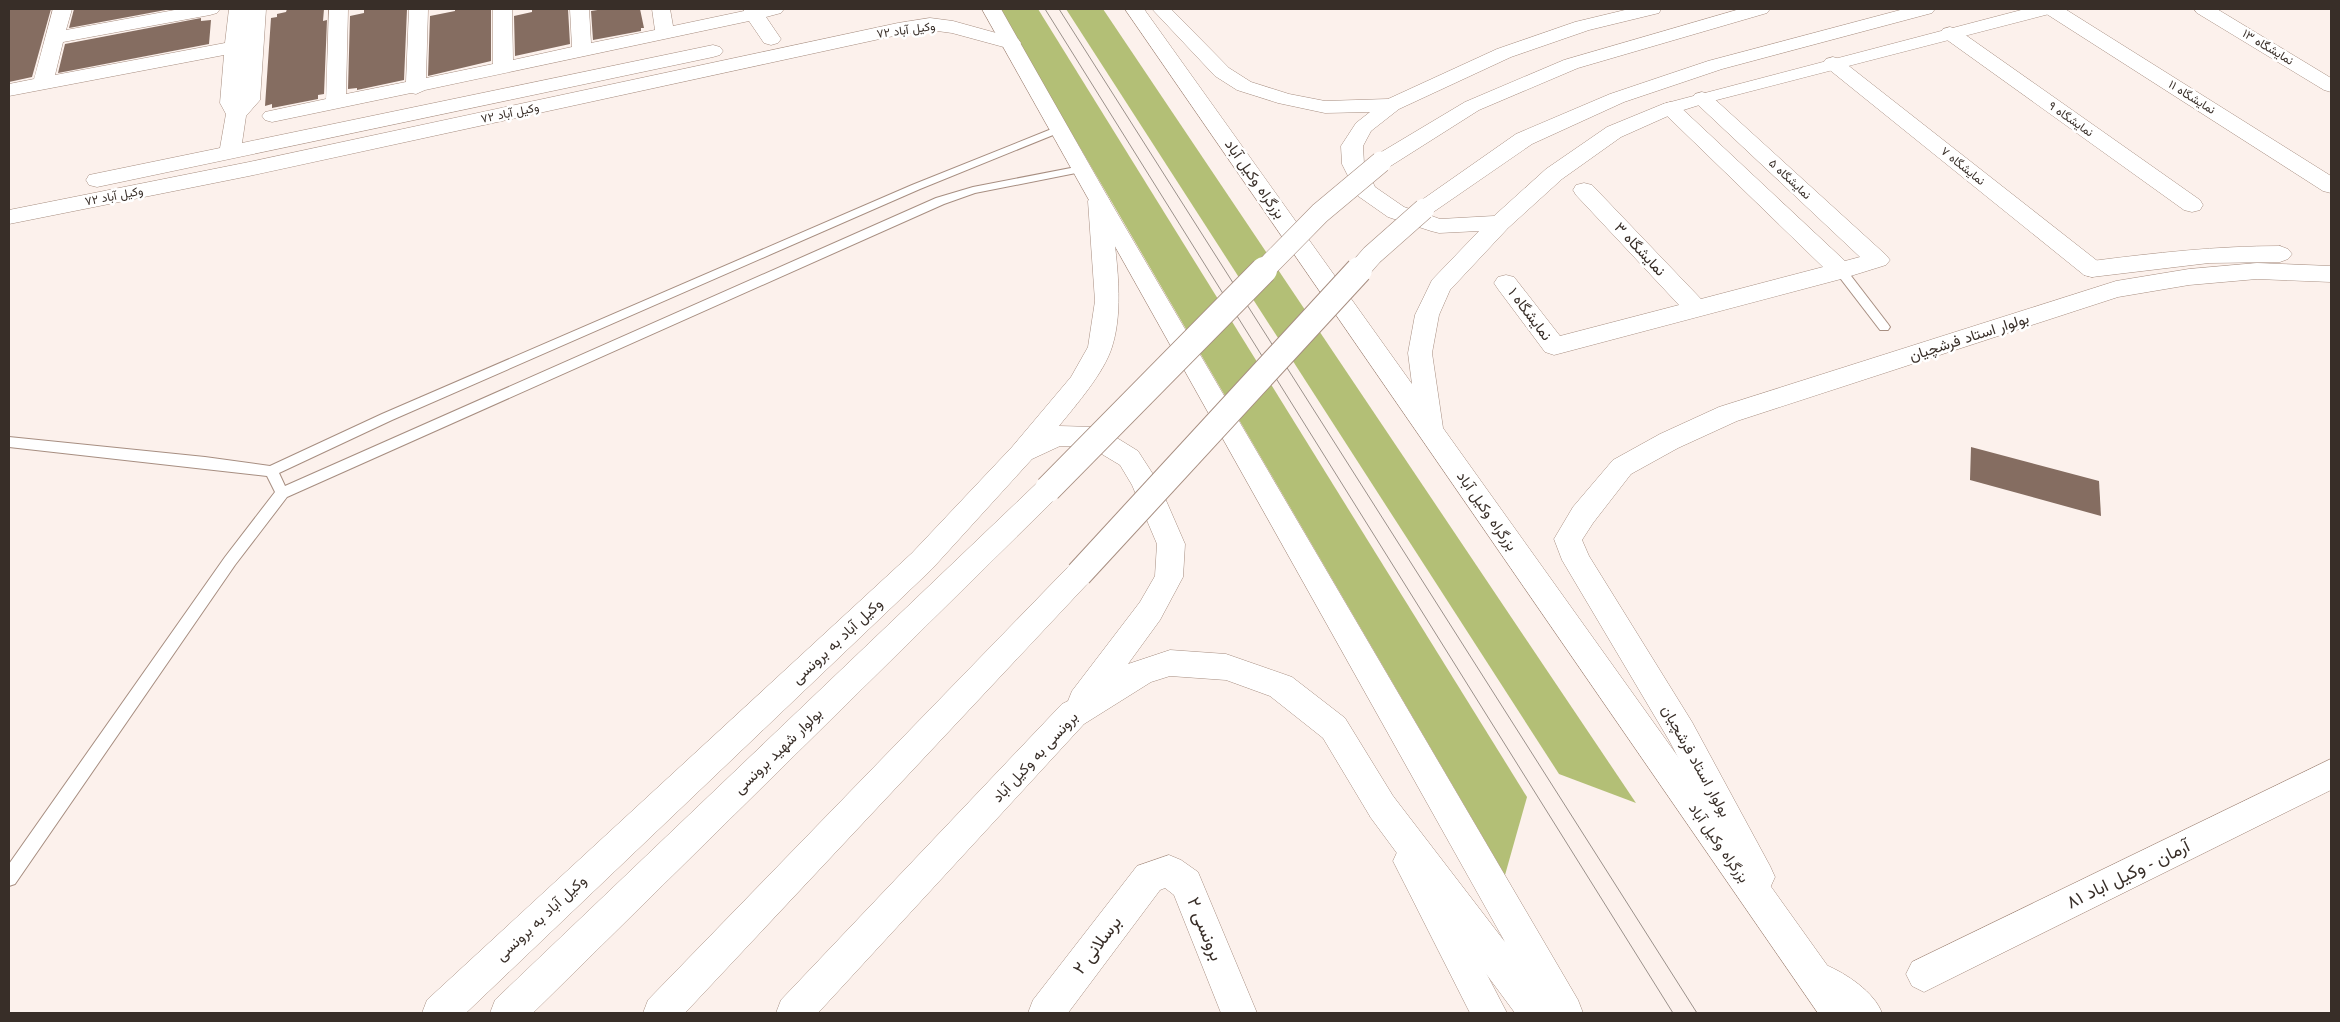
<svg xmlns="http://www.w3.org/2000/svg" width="2340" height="1022" viewBox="0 0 2340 1022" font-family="Jost,Vazirmatn,sans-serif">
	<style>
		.forest { fill: #b3bf76 }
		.building { fill: #856d61 }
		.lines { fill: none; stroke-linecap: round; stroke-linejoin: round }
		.lane-casing { stroke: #a78e81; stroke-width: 2 }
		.street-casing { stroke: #a78e81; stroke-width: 1 }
		.secondary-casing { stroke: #a78e81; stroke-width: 1 }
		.primary-casing { stroke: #a78e81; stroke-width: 1 }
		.highway-casing { stroke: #a78e81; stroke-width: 1 }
		.lane { fill: #fff; fill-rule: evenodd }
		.street { fill: #fff; fill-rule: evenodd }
		.secondary { fill: #fff; fill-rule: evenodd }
		.primary { fill: #fff; fill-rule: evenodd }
		.highway { fill: #fff; fill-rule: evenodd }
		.tram { stroke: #9b918b; stroke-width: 1 }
		.highway-bridge-far1-casing { stroke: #a78e81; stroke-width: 22; stroke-linecap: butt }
		.highway-bridge-casing { stroke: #a78e81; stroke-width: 28; stroke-linecap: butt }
		.highway-bridge-far1 { stroke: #fff; stroke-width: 21 }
		.highway-bridge { stroke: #fff; stroke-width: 26 }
		.labels { text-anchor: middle; stroke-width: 5; stroke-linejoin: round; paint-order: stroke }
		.far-street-label { font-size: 12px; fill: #382e28; stroke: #fff }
		.street-label { font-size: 15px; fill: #382e28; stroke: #fff }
		.near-street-label { font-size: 18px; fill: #382e28; stroke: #fff }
	</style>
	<rect width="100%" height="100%" fill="#fcf1ec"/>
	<g class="forest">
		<path d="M 999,9 L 1038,9 L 1527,797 L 1505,875 Z"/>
		<path d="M 1066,9 L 1103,9 L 1636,803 L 1559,774 Z"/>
	</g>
	<g class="building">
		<path d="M 9,9 L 51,9 L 32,77 L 9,82 Z"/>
		<path d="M 74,9 L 171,9 L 69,28 Z"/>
		<path d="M 287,9 L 324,9 L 323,21 L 327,20 L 324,94 L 318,95 L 318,99 L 272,108 L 272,104 L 265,106 L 271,18 L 277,17 L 277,14 L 286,12 Z"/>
		<path d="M 364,9 L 407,9 L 404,80 L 357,90 L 357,88 L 348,89 L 350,16 L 364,13 Z"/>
		<path d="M 455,9 L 491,9 L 491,61 L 428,76 L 430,16 L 455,11 Z"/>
		<path d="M 532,9 L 568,9 L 570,44 L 515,56 L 514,16 L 532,12 Z"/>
		<path d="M 604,9 L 640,9 L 644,28 L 641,28 L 641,31 L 593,40 L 591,11 Z"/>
		<path d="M 201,18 L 201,21 L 211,20 L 209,44 L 58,73 L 65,44 Z"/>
		<path d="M 1971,447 L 2099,481 L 2101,516 L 1970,480 Z"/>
	</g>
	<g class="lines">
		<g class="lane-casing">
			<g id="lane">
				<path d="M 1059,126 L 1064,129 L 1063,131 L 920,189 L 392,420 L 279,473 L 285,486 L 936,198 L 973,187 L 1081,166 L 1086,169 L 1081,172 L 975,193 L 944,204 L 287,497 L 235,565 L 15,884 L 9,886 L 9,864 L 225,557 L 275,492 L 267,476 L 9,447 L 9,437 L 205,457 L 270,466 L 382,414 L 912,185 Z"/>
				<path d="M 1841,267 L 1845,268 L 1888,324 L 1890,327 L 1888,330 L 1880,330 L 1837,274 L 1835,271 Z"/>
			</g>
		</g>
		<g class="street-casing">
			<g id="street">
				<path d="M 53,9 L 72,9 L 66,30 L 180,9 L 220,9 L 217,13 L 210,15 L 63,42 L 55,75 L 225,43 L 229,9 L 266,9 L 260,100 L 246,116 L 242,143 L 713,45 L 720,47 L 723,51 L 720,55 L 713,57 L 97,187 L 89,185 L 86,180 L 89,175 L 220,148 L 226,114 L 220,103 L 224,55 L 9,96 L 9,84 L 34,79 Z"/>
				<path d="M 329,9 L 348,9 L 346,94 L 406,82 L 409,9 L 428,9 L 426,78 L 493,64 L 493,9 L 512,9 L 513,60 L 572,47 L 570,9 L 589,9 L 591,43 L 655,30 L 652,9 L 670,9 L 673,26 L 744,11 L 744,9 L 784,9 L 781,13 L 766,17 L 781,39 L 778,43 L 771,45 L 764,43 L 749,21 L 425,90 L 416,94 L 411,93 L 272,122 L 265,120 L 262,116 L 265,112 L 326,99 Z"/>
				<path d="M 2042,9 L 2065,9 L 2331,176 L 2331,193 L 2323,191 L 2045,13 Z"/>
				<path d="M 2194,9 L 2217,9 L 2331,78 L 2331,92 L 2324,90 L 2197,13 Z"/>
				<path d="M 930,18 L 953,21 L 1018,39 L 1021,43 L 1018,47 L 1011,49 L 952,33 L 930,30 L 898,35 L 249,176 L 9,224 L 9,210 L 249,162 L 898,23 Z"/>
				<path d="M 1950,27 L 1957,29 L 2200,200 L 2203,205 L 2200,210 L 2192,212 L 2184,210 L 1943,37 L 1940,33 L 1943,29 Z"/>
				<path d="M 1833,57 L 1840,59 L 2100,263 L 2104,269 L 2100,275 L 2092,277 L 2084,275 L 1826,67 L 1823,63 L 1826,59 Z"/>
				<path d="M 1702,92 L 1709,94 L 1886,255 L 1890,260 L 1886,265 L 1841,279 L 1554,355 L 1545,352 L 1498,289 L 1494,283 L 1498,277 L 1506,275 L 1514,277 L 1560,336 L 1679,305 L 1576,195 L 1573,190 L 1576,185 L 1584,183 L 1592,185 L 1701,299 L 1823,267 L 1663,112 L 1660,108 L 1663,104 L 1670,102 L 1677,104 L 1845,261 L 1860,257 L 1695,102 L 1692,98 L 1695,94 Z"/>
				<path d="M 2331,759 L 2331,790 L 1936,986 L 1924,992 L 1912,986 L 1906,974 L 1912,962 Z"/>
				<path d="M 1410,845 L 1422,850 L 1507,1013 L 1470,1013 L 1393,861 L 1398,850 Z"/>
				<path d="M 1169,855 L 1181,860 L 1198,872 L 1257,1013 L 1221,1013 L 1174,895 L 1165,888 L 1160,890 L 1068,1013 L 1028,1013 L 1033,1000 L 1137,866 Z"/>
			</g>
		</g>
		<g class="secondary-casing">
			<g id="secondary">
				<path d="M 2280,246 L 2288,249 L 2292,254 L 2288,259 L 2280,262 L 2209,263 L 2092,277 L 2084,275 L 2080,269 L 2084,263 L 2092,261 C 2155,253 2217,246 2280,246 Z"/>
				<path d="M 2257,263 L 2331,266 L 2331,282 L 2257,279 L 2189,285 L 2118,297 L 1737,421 L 1678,448 L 1631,474 L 1593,523 L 1582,540 L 1589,556 L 1692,722 L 1770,866 L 1775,877 L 1770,888 L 1758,893 L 1746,888 L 1670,742 L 1562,560 L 1554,539 L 1573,507 L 1613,460 L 1660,434 L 1719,407 L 2116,281 L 2189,269 Z"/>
				<path d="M 1826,965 C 1847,974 1874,992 1882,1013 C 1849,1013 1823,1019 1808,983 L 1813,970 Z"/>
			</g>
		</g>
		<g class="primary-casing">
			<g id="primary">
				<path d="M 1099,194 L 1107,196 L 1110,201 C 1114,246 1126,303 1112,347 C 1104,373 1076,405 1059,426 L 1095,427 L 1104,430 L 1138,451 L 1158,482 L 1185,544 L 1183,577 L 1160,620 L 1128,664 L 1170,650 L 1226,654 L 1292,677 L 1345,718 L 1393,796 L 1398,807 L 1393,818 L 1382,822 L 1371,818 L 1323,738 L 1270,696 L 1226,680 L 1170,676 L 1151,682 L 1084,724 L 818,1013 L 776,1013 L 781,1000 L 1062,704 L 1068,701 L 1072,691 L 1140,602 L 1155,576 L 1157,544 L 1132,485 L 1120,465 L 1090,447 L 1060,446 L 1032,459 L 932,569 L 466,1013 L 422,1013 L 427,1000 L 912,553 L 1012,447 L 1071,377 L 1088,347 L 1095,301 L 1088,201 L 1091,196 Z"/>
				<path d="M 1048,478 L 1058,482 L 1062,489 L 1058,496 L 533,1013 L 490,1013 L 495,1000 L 1038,482 Z"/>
				<path d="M 1079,562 L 1089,566 L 1093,574 L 1089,582 L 685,1013 L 643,1013 L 648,1000 L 1069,566 Z"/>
			</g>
		</g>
		<g class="highway-casing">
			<g id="highway">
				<path d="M 982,9 L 1001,9 L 1110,201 L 1578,1000 L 1583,1013 L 1515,1013 L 1371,818 L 1366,807 L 1371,796 L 1382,792 L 1393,796 L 1505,942 Z"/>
				<path d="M 1125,9 L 1144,9 L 1412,384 L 1408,353 L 1415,315 L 1432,280 L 1479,231 L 1439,233 L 1431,231 L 1388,217 L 1358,196 L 1342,164 L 1341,146 L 1356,123 L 1370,112 L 1325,113 L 1278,103 L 1237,90 L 1215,76 L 1152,9 L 1171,9 L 1229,68 L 1251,82 L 1289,94 L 1325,101 L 1388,99 L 1497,49 L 1575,22 L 1629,9 L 1661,9 L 1659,13 L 1589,30 L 1511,57 L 1399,109 L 1371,131 L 1363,146 L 1364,164 L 1375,187 L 1404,207 L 1413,210 L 1416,204 L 1516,134 L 1610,94 L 1708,61 L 1904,9 L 1935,9 L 1932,13 L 1722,69 L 1624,102 L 1532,144 L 1429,215 L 1440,219 L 1494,216 L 1546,169 L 1607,127 L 1663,104 L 2025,9 L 2055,9 L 2053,13 L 1709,102 L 1677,112 L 1621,137 L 1562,179 L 1508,228 L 1450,290 L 1439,315 L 1432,353 L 1443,428 L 1852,1000 L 1857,1013 L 1818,1013 Z"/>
				<path d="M 1740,9 L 1770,9 L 1767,13 L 1578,68 L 1479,110 L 1389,167 L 1381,169 L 1373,167 L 1370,162 L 1373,157 L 1465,102 L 1564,60 Z"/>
			</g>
		</g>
		<use href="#lane" class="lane"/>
		<use href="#street" class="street"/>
		<use href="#secondary" class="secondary"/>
		<use href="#primary" class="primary"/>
		<use href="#highway" class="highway"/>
		<g class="tram">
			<path d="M 1045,9 L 1673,1013"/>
			<path d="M 1059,9 L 1697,1013"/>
		</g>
		<g class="highway-bridge-far1-casing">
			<g id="highway-bridge-far1">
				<path d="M 1263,271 L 1320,213 L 1381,162"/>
				<path d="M 1358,271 L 1372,255 L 1424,209"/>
			</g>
		</g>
		<g class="highway-bridge-casing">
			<g id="highway-bridge">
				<path d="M 1048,489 L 1264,270"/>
				<path d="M 1079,574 L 1359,270"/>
			</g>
		</g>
		<use href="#highway-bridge-far1" class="highway-bridge-far1"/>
		<use href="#highway-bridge" class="highway-bridge"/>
	</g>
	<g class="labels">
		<g class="far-street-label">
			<text transform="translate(906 30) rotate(-8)" y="4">۷۲ وکیل آباد</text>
			<text transform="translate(2268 47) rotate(31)" y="4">نمایشگاه ۱۳</text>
			<text transform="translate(2192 97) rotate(32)" y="4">نمایشگاه ۱۱</text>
			<text transform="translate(510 113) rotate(-12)" y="4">۷۲ وکیل آباد</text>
			<text transform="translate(2071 119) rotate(35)" y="4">نمایشگاه ۹</text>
			<text transform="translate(1963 166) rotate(39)" y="4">نمایشگاه ۷</text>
			<text transform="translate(1790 179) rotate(43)" y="4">نمایشگاه ۵</text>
			<text transform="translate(114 196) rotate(-11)" y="4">۷۲ وکیل آباد</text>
		</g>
		<g class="street-label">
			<text transform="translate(1255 179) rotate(55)" y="5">بزرگراه وکیل آباد</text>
			<text transform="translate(1640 249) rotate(47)" y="5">نمایشگاه ۳</text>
			<text transform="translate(1530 314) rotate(53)" y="5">نمایشگاه ۱</text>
			<text transform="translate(1969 337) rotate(-18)" y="5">بولوار استاد فرشچیان</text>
			<text transform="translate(1487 511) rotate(55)" y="5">بزرگراه وکیل آباد</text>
			<text transform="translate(837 641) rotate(-43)" y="5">وکیل آباد به برونسی</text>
			<text transform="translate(778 751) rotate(-44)" y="5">بولوار شهید برونسی</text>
			<text transform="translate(1035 757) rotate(-47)" y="5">برونسی به وکیل آباد</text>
			<text transform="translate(1696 761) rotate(61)" y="5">بولوار استاد فرشچیان</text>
			<text transform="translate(1719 843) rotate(55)" y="5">بزرگراه وکیل آباد</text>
			<text transform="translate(541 918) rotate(-43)" y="5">وکیل آباد به برونسی</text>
		</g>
		<g class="near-street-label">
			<text transform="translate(2128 874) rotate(-26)" y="6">آرمان - وکیل اباد ۸۱</text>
			<text transform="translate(1205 929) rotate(68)" y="6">برونسی ۲</text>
			<text transform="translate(1097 945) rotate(-53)" y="6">برسلانی ۲</text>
		</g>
	</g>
	<rect width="2340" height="1022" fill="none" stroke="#382e28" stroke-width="20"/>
</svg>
